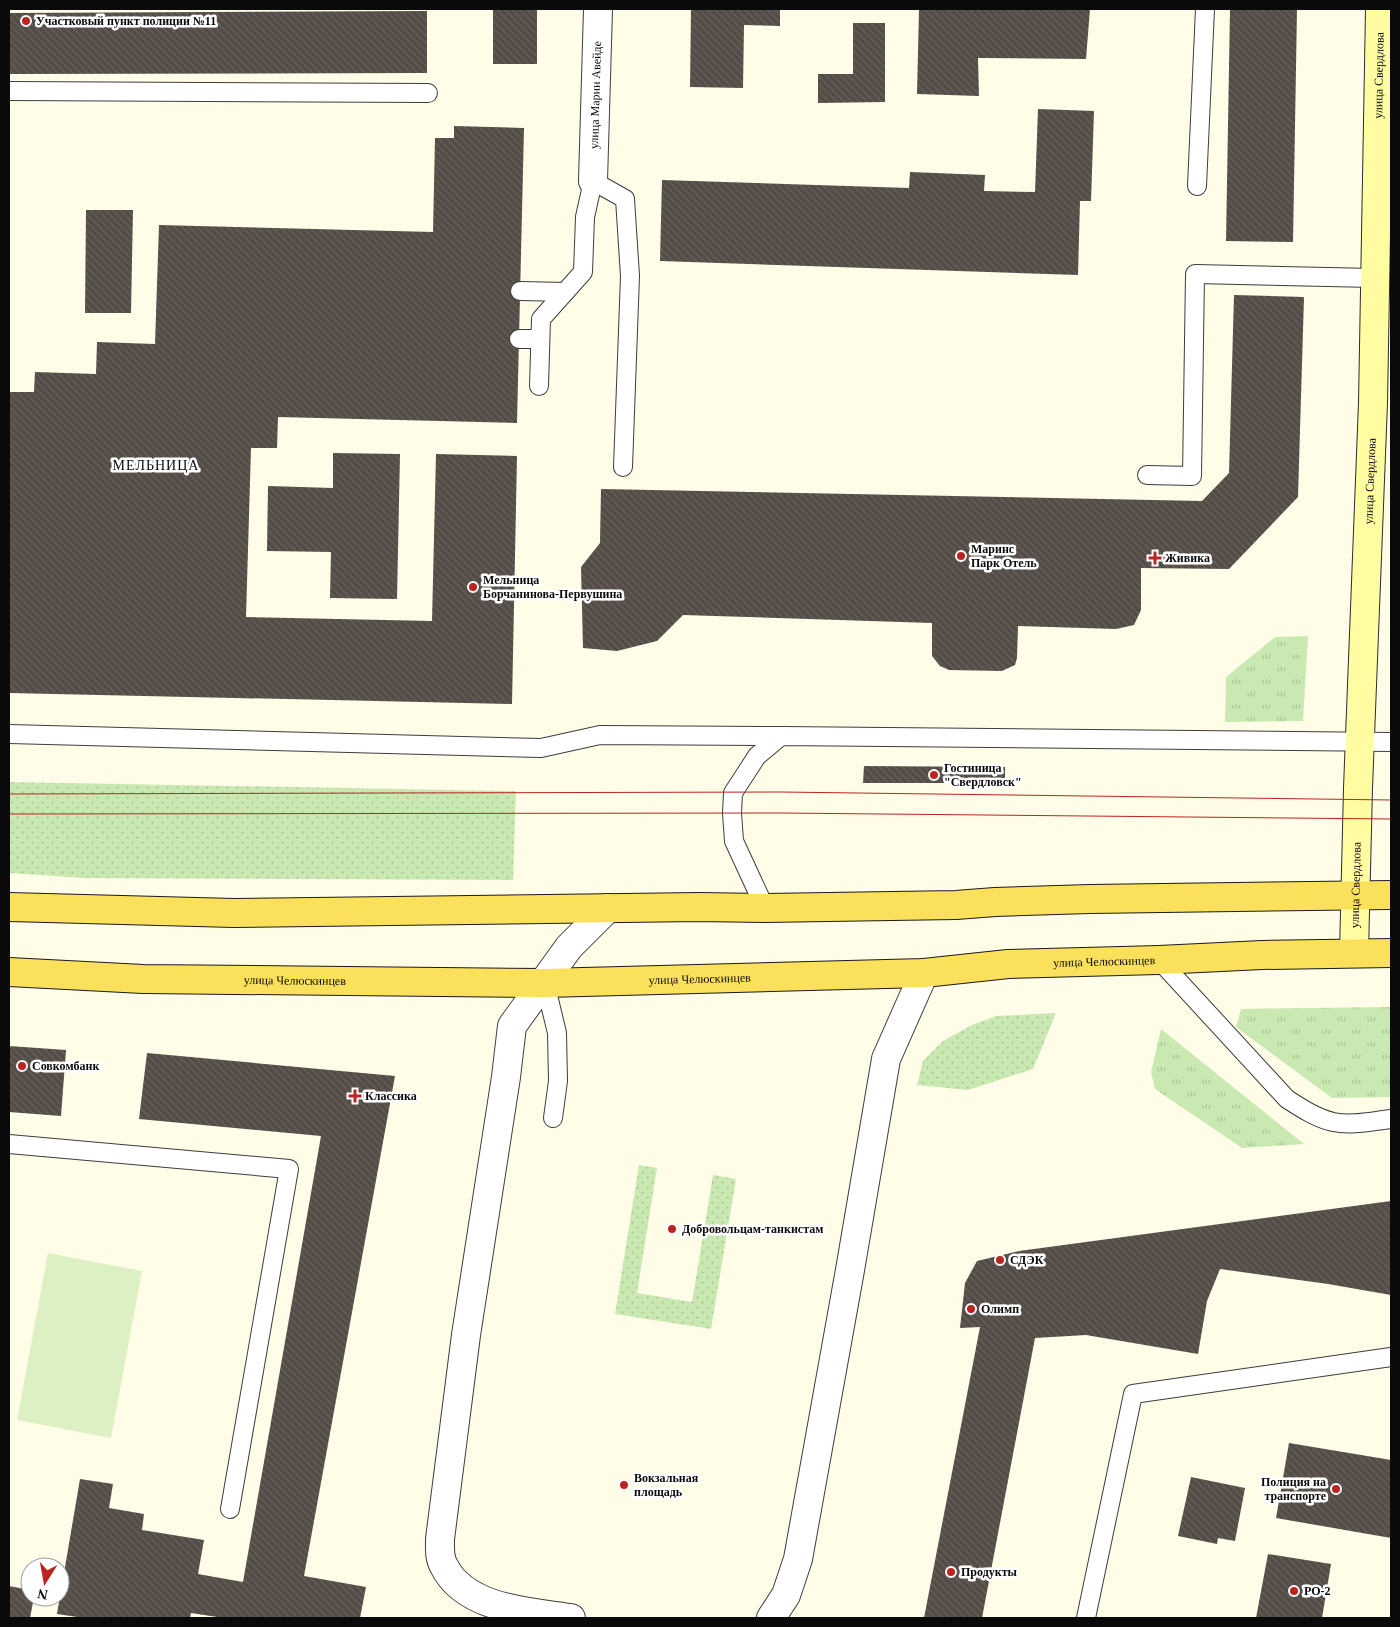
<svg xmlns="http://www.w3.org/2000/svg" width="1400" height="1627" viewBox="0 0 1400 1627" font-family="Georgia,serif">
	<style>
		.grass { fill: url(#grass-dots) }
		.park { fill: url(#park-tufts) }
		.pitch { fill: #ddf0c4 }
		.building { fill: url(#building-back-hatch) }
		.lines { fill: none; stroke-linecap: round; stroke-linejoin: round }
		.lane-casing { stroke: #3d3d3d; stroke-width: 20 }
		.street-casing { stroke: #3d3d3d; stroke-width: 30 }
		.secondary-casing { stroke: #2c2c2c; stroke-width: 30 }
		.primary-casing { stroke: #1b1b1b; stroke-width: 30 }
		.lane { stroke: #fff; stroke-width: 18 }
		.street { stroke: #fff; stroke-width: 28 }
		.secondary { stroke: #fffca2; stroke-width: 28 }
		.primary { stroke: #fbe05b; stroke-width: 28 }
		.tram { stroke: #bb2521; stroke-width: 1 }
		.poi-dot { fill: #bb2521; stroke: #fff; stroke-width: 2 }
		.labels { text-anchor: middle; stroke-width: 5; stroke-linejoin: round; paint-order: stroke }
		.poi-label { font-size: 12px; font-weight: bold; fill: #0a0a0a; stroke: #fff; text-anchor: start }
		.street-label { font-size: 12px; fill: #0a0a0a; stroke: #fff }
		.neighbourhood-label { font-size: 14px; letter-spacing: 1px; fill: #0a0a0a; stroke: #fff }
	</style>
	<defs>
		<pattern id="grass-dots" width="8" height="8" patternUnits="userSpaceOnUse" patternTransform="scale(1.25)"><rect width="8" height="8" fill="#cae9b2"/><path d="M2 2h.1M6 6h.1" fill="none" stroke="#acc698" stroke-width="1.8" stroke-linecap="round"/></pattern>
		<pattern id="park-tufts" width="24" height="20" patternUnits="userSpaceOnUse" patternTransform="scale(1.25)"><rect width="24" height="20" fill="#cae9b2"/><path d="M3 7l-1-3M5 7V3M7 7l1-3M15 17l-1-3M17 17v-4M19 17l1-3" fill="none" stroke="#acc698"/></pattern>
		<pattern id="building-back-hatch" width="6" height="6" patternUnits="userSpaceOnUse" patternTransform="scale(1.25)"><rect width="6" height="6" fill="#534c47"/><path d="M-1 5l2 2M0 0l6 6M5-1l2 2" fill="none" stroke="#67615d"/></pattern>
	</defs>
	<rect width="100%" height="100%" fill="#fffce7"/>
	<g class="grass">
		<path d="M 9,782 L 516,791 L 513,880 L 85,878 L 9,873 Z"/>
		<path d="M 1056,1013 L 1033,1069 L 968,1090 L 917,1085 L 923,1061 L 943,1041 L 972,1025 L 996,1016 Z"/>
		<path d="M 639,1165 L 657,1168 L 637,1293 L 692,1302 L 713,1175 L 736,1179 L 711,1329 L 615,1314 Z"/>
	</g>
	<g class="park">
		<path d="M 1308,636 L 1303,721 L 1225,722 L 1226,677 L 1275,637 Z"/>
		<path d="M 1391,1007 L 1391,1097 L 1332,1098 L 1236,1027 L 1241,1009 Z"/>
		<path d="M 1161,1029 L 1304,1144 L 1242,1148 L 1155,1089 L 1151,1072 Z"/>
	</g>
	<path class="pitch" d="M 48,1253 L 142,1271 L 111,1438 L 17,1420 Z"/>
	<g class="building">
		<rect x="493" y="9" width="44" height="55"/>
		<path d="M 691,9 L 780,9 L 780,26 L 744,25 L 743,88 L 690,87 Z"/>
		<path d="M 919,9 L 1090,9 L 1086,59 L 978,58 L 979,96 L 917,94 Z"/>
		<path d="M 1230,9 L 1297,9 L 1293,242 L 1226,241 Z"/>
		<path d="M 427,11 L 427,73 L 9,74 L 9,13 Z"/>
		<path d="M 853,23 L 885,23 L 885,102 L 818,103 L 818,74 L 853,74 Z"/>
		<path d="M 1038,109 L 1094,111 L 1091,201 L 1080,201 L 1078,275 L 660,261 L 662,180 L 909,188 L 910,172 L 985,175 L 984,191 L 1035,192 Z"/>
		<path d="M 454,126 L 524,128 L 517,423 L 278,417 L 277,448 L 251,448 L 246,617 L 432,621 L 436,454 L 517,456 L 512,704 L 9,693 L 9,392 L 34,392 L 35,372 L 96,374 L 97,342 L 155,344 L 159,225 L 433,232 L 435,138 L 454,138 Z"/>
		<path d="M 86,210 L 133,210 L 131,313 L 85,313 Z"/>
		<path d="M 1234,295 L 1304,297 L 1298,497 L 1229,569 L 1141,568 L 1141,610 L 1134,625 L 1116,629 L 1018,626 L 1017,658 L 1015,665 L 1002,671 L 949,670 L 940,666 L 932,656 L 932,623 L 683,615 L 657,641 L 617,651 L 583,648 L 581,567 L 600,543 L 601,489 L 1202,501 L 1229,473 Z"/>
		<path d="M 333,453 L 400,454 L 397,599 L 330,598 L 331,552 L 267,551 L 268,486 L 333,488 Z"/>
		<path d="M 864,766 L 1005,767 L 1005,783 L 863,783 Z"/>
		<path d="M 9,1046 L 66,1050 L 61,1116 L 9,1112 Z"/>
		<path d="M 147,1053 L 395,1076 L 304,1576 L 366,1587 L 360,1618 L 224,1618 L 191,1613 L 190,1618 L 84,1618 L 57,1614 L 80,1479 L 113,1484 L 109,1508 L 144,1514 L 142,1530 L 204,1540 L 198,1574 L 243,1582 L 321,1136 L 139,1119 Z"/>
		<path d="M 1391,1201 L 1391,1295 L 1328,1284 L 1220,1269 L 1207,1301 L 1198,1354 L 1086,1335 L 1035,1338 L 982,1618 L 924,1618 L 980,1327 L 960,1328 L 965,1283 L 977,1261 L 1019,1251 Z"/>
		<path d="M 1289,1443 L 1391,1460 L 1391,1538 L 1276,1518 Z"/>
		<path d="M 1191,1477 L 1245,1488 L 1235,1541 L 1218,1538 L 1217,1544 L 1178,1536 Z"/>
		<path d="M 1268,1554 L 1331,1564 L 1322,1618 L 1256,1618 Z"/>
		<path d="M 9,1586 L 30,1590 L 30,1597 L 34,1597 L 30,1618 L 9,1618 Z"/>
	</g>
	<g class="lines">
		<g class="lane-casing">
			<g id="lane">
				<path d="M 9,91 L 428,93"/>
				<path d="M 1197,186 L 1205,9"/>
				<path d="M 520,291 L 565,292"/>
				<path d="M 519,339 L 540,339"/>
				<path d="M 539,386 L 541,319 L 583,272 L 585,217 L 593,181 L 625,199 L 630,276 L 623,467"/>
				<path d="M 1147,475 L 1192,476 L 1195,274 L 1374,278"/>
				<path d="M 9,734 L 541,748 L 600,735 L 781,736"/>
				<path d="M 765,908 L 734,841 L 732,813 L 733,793 L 757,756 L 781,736 L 1391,742"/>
				<path d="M 1159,960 L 1287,1099 C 1301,1108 1316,1118 1333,1122 C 1352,1126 1372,1121 1391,1119"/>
				<path d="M 545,983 L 557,1033 L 558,1081 L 553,1118"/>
				<path d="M 9,1144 L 289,1169 L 230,1509"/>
				<path d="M 1086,1618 L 1133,1394 L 1391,1357"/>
			</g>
		</g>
		<g class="street-casing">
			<g id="street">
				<path id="s1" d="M 593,181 L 598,9"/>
				<path d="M 571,1618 C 529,1612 465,1609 444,1566 C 439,1558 440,1548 440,1539 L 466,1335 L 506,1077 L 512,1026 L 569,947 L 608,908"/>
				<path d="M 771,1618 L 786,1595 L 798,1559 L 850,1270 L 886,1059 L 924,973"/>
			</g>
		</g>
		<g class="secondary-casing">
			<g id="secondary">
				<path id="s2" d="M 1354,953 L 1358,788 L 1373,403 L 1380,9"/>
			</g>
		</g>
		<g class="primary-casing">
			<g id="primary">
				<path d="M 9,907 L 234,913 L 699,907 L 765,908 L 956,905 L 995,902 L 1090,899 L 1391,895"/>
				<path id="s3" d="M 9,972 L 143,979 L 545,983 L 924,973 L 1008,964 L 1159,960 L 1262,955 L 1391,953"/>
			</g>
		</g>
		<use href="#lane" class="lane"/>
		<use href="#street" class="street"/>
		<use href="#secondary" class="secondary"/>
		<use href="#primary" class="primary"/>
		<g class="tram">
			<path d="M 9,794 L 781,792 L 1391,800"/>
			<path d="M 9,814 L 781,813 L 1391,819"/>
		</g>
	</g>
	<g class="poi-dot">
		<circle cx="26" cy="21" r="5"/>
		<circle cx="961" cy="556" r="5"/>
		<path d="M1152.5 550.5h5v5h5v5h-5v5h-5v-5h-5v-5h5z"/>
		<circle cx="473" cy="587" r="5"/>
		<circle cx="934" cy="775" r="5"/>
		<circle cx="22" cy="1066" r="5"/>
		<path d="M352.5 1088.5h5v5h5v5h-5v5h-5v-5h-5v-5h5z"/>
		<circle cx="672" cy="1229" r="5"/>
		<circle cx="1000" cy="1260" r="5"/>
		<circle cx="971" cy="1309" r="5"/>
		<circle cx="624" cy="1485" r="5"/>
		<circle cx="1336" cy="1489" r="5"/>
		<circle cx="951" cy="1572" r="5"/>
		<circle cx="1294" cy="1591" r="5"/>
	</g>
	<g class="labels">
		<g class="poi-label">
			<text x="36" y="25">Участковый пункт полиции №11</text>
			<text x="971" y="553">Маринс<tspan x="971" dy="14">Парк Отель</tspan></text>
			<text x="1165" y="562">Живика</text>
			<text x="483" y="584">Мельница<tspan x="483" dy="14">Борчанинова-Первушина</tspan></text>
			<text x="944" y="772">Гостиница<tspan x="944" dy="14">"Свердловск"</tspan></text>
			<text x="32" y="1070">Совкомбанк</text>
			<text x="365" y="1100">Классика</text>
			<text x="682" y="1233">Добровольцам-танкистам</text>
			<text x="1010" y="1264">СДЭК</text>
			<text x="981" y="1313">Олимп</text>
			<text x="634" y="1482">Вокзальная<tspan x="634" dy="14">площадь</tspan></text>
			<text x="1326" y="1486" text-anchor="end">Полиция на<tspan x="1326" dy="14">транспорте</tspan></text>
			<text x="961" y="1576">Продукты</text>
			<text x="1304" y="1595">РО-2</text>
		</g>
		<g class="street-label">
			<text dy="4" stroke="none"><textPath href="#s2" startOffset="878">улица Свердлова</textPath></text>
			<text dy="4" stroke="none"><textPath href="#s1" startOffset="86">улица Марии Авейде</textPath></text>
			<text dy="4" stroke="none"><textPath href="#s2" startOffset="472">улица Свердлова</textPath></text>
			<text dy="4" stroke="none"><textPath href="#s2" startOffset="68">улица Свердлова</textPath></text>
			<text dy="4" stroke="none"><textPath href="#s3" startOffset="1096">улица Челюскинцев</textPath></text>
			<text dy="4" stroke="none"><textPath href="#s3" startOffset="691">улица Челюскинцев</textPath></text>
			<text dy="4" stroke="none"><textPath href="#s3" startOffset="286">улица Челюскинцев</textPath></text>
		</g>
		<g class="neighbourhood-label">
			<text x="156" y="470">МЕЛЬНИЦА</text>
		</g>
	</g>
	<rect width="1400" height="1627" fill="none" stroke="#0a0a0a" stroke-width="20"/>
	<g transform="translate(45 1582) rotate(191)"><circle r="24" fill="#ffffff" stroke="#9d9d9d"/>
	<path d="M0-4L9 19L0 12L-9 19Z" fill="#bb2521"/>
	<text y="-8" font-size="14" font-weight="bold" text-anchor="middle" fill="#0a0a0a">N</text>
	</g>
</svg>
